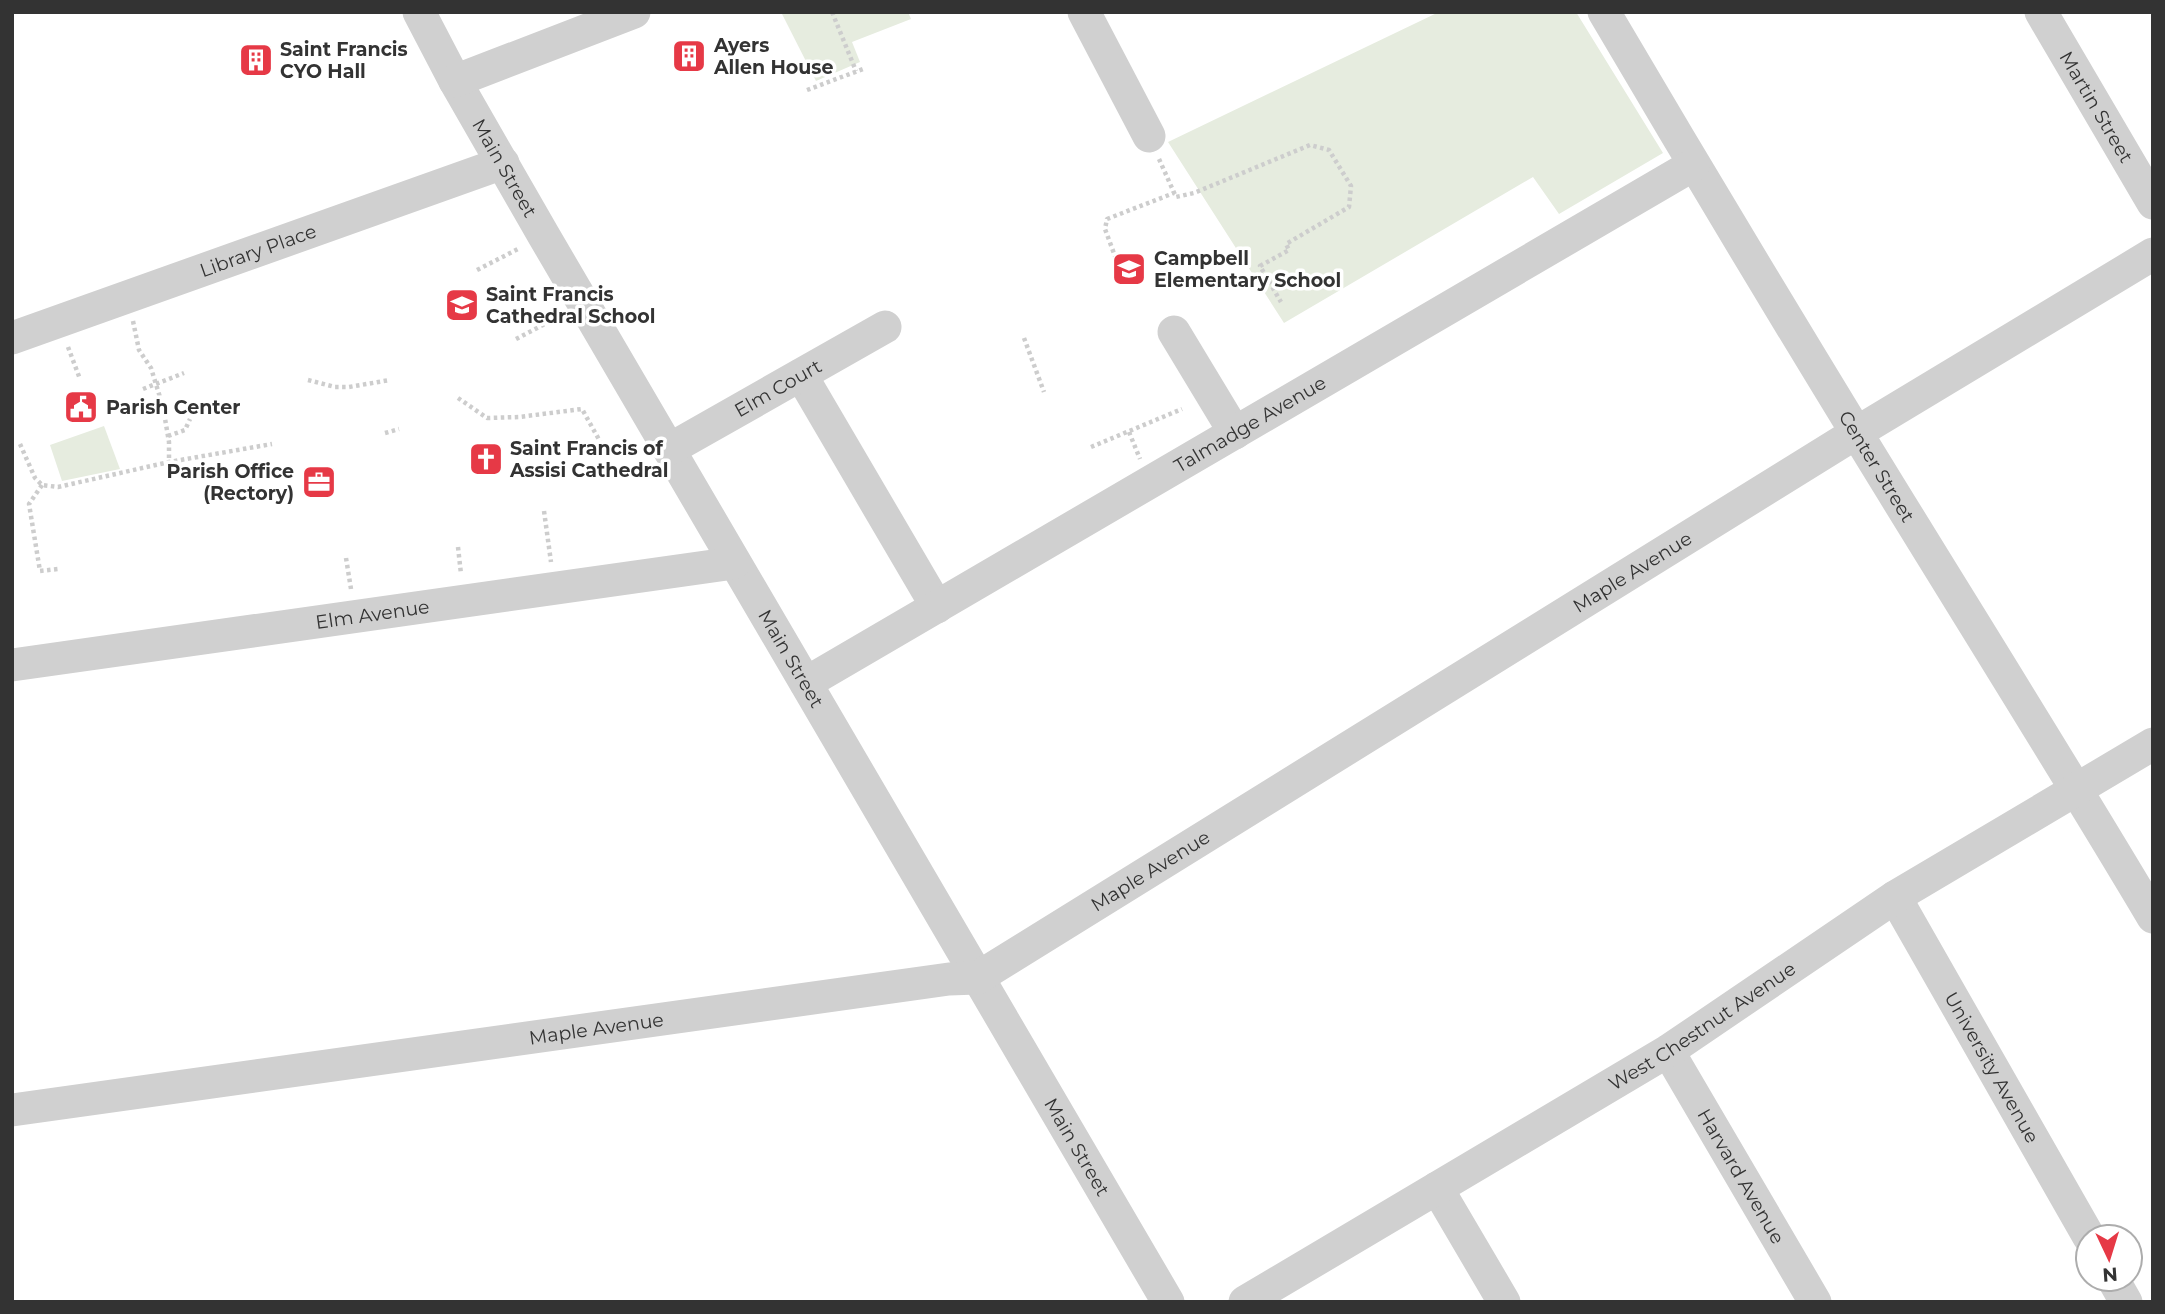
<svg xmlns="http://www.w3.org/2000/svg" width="2165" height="1314" viewBox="0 0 2165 1314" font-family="Montserrat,sans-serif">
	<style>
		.green { fill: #e6ecdf }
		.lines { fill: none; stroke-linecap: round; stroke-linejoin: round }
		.path { stroke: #cdcdcd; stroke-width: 4.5; stroke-dasharray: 3.5 3.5; stroke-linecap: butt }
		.minor { stroke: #d0d0d0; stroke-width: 33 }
		.labels { text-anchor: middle; stroke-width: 7; stroke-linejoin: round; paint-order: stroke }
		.poi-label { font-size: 19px; font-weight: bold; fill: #333; stroke: #fff; text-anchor: start }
		.street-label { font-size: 19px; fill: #333; stroke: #fff }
	</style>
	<rect width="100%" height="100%" fill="#fff"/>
	<g class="green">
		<path d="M 781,12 L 908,12 L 911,19 L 852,42 L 860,62 L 816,81 Z"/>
		<path d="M 1439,12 L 1576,12 L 1663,153 L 1559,214 L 1533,177 L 1284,323 L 1168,142 Z"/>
		<path d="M 104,426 L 120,469 L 62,481 L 50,445 Z"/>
	</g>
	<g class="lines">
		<g class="path">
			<path d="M 832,12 L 856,71"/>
			<path d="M 807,90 L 863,69"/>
			<path d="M 1159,159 L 1176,197 L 1194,193 L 1310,145 L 1329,150 L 1351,186 L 1349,207 L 1286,244 L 1289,250 L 1260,266 L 1281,302"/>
			<path d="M 1116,259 L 1105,229 L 1107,219 L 1174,193"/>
			<path d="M 477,270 L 520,248"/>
			<path d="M 133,321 L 139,350 L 151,368 L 163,407 L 169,442 L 169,462"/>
			<path d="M 1024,338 L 1044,392"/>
			<path d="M 516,339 L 562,315"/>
			<path d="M 68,347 L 80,379"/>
			<path d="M 308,380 L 335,387 L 349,387 L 390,380"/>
			<path d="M 143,389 L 184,373"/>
			<path d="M 458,398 L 487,418 L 519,417 L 582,409 L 602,445"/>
			<path d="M 1129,432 L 1140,459"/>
			<path d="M 385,433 L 399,429"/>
			<path d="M 168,436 L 185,430 L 190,419"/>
			<path d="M 20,444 L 35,478 L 42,485 L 58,487 L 169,462 L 272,444"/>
			<path d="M 1091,447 L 1182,409"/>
			<path d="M 42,485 L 29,504 L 40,571 L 58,569"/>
			<path d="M 544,511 L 551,562"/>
			<path d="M 458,547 L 461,574"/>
			<path d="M 346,558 L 351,589"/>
		</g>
		<g class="minor">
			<path id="s1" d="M 419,12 L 455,81 L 544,236 L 1168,1302"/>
			<path d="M 1084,12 L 1149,136"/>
			<path id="s2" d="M 1604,12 C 1687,153 1771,293 1856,432 C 1955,594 2056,754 2153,917"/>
			<path id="s3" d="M 2041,12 L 2153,203"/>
			<path d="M 455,81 L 634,12"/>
			<path d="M 1174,332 L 1235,433"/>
			<path id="s4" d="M 12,338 L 503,163"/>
			<path d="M 801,375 L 937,607"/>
			<path id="s5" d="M 670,449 L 885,327"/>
			<path id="s6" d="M 12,665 L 734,563"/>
			<path id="s7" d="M 806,683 L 1693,165"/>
			<path id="s8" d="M 1895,897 L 2089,1237"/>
			<path id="s9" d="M 1668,1051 L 1815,1302"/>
			<path id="s10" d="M 12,1110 L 949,979 L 977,978 L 1856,433 L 2153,254"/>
			<path d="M 1437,1188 L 1504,1302"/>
			<path d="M 2113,1279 L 2126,1302"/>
			<path id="s11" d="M 1245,1302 L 1668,1051 L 1895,897 L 2153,744"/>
		</g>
	</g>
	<defs>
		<g id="building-square" transform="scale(1.75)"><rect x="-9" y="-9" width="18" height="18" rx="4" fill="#e63946" stroke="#fff"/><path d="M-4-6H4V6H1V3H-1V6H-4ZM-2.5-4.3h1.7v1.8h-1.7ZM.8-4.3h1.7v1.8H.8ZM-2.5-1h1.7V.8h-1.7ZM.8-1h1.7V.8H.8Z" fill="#fff"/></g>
		<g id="school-square" transform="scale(1.75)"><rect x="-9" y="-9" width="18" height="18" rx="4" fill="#e63946" stroke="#fff"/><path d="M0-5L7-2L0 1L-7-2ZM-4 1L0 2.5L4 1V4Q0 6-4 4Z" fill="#fff"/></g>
		<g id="civic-square" transform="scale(1.75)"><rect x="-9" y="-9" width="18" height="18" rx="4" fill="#e63946" stroke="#fff"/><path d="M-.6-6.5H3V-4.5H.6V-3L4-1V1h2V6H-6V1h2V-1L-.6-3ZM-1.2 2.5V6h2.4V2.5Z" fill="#fff"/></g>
		<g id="church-square" transform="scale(1.75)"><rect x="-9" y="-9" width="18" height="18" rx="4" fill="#e63946" stroke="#fff"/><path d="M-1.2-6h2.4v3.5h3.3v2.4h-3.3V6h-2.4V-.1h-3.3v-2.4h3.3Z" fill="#fff"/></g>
		<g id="office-square" transform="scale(1.75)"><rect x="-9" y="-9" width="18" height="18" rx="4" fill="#e63946" stroke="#fff"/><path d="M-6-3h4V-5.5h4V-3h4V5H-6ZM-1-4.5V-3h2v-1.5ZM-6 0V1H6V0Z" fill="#fff"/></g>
	</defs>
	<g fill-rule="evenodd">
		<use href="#building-square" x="689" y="56"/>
		<use href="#building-square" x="256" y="60"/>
		<use href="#school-square" x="1129" y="269"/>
		<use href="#school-square" x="462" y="305"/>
		<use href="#civic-square" x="81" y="407"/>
		<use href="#church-square" x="486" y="459"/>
		<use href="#office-square" x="319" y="482"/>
	</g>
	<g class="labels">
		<g class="poi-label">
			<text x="714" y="52">Ayers<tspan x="714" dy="22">Allen House</tspan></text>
			<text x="280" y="56">Saint Francis<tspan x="280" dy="22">CYO Hall</tspan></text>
			<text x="1154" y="265">Campbell<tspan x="1154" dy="22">Elementary School</tspan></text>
			<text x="486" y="301">Saint Francis<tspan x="486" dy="22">Cathedral School</tspan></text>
			<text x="106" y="414">Parish Center</text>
			<text x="510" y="455">Saint Francis of<tspan x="510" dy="22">Assisi Cathedral</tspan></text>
			<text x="294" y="478" text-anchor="end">Parish Office<tspan x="294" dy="22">(Rectory)</tspan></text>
		</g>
		<g class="street-label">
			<text dy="7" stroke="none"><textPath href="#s3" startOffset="110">Martin Street</textPath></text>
			<text dy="7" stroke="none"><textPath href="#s1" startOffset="178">Main Street</textPath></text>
			<text dy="7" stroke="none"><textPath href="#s4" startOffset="261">Library Place</textPath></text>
			<text dy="7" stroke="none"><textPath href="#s5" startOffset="124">Elm Court</textPath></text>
			<text dy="7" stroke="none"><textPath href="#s7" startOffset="514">Talmadge Avenue</textPath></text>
			<text dy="7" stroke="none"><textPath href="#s2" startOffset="530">Center Street</textPath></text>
			<text dy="7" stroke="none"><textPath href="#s10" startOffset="1745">Maple Avenue</textPath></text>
			<text dy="7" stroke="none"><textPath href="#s6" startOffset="364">Elm Avenue</textPath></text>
			<text dy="7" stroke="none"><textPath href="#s1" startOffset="746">Main Street</textPath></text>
			<text dy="7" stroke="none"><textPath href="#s10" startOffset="1178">Maple Avenue</textPath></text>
			<text dy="7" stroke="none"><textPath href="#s11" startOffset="534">West Chestnut Avenue</textPath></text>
			<text dy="7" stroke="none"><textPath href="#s10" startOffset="590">Maple Avenue</textPath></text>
			<text dy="7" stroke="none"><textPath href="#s8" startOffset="196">University Avenue</textPath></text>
			<text dy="7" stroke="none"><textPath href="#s1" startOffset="1312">Main Street</textPath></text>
			<text dy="7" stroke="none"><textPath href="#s9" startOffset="145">Harvard Avenue</textPath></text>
		</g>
	</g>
	<rect width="2165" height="1314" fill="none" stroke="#333333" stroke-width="28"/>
	<g transform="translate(2109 1258) rotate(176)"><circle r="33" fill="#ffffff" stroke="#adadad" stroke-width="2"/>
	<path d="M0-5L12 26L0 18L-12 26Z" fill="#e63946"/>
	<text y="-10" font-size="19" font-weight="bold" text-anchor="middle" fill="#333333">N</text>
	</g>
</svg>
